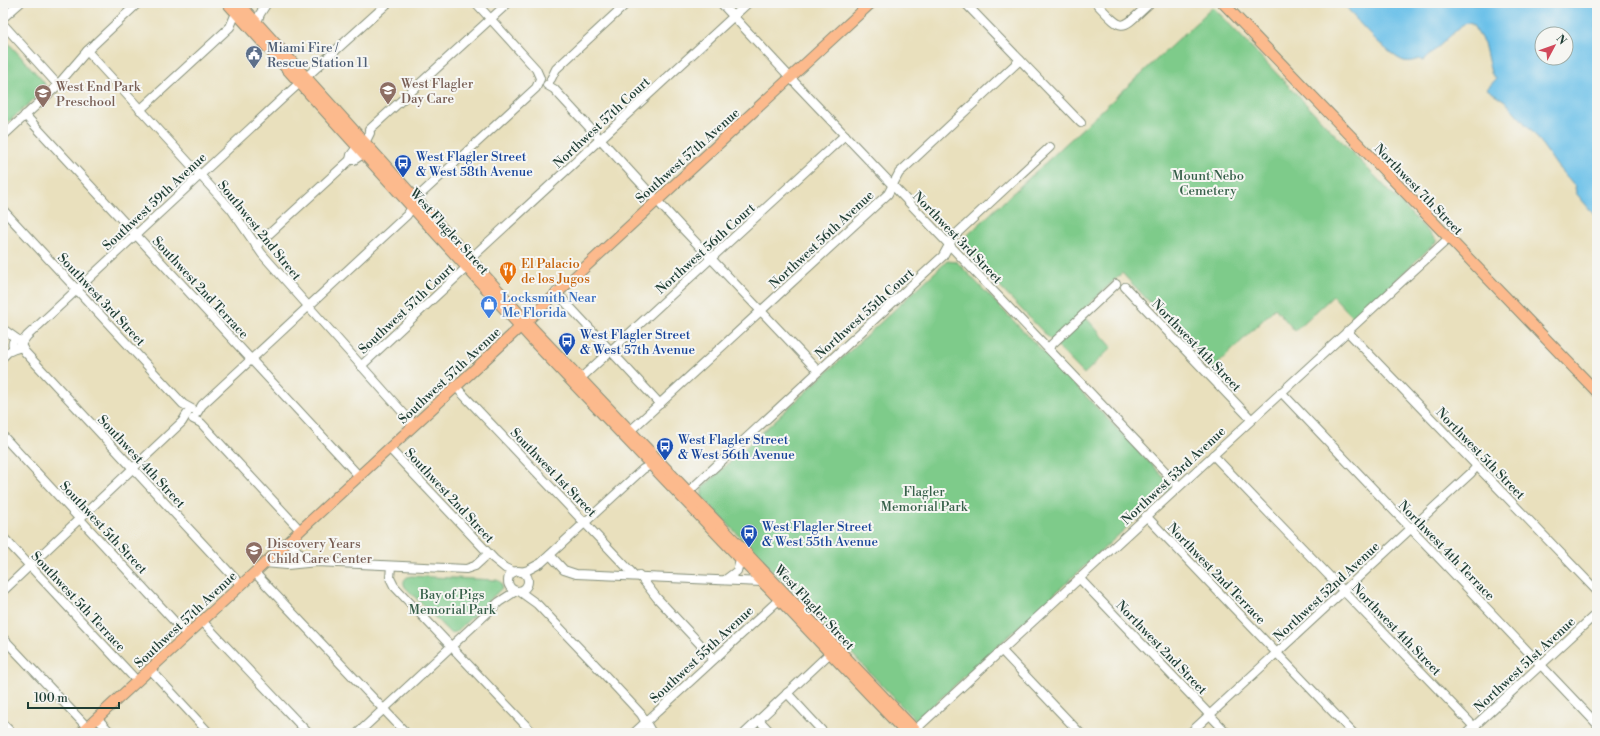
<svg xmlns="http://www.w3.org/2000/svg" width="1600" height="736" viewBox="0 0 1600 736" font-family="'Libre Bodoni',serif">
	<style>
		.green { fill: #7ecb8a; stroke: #4e845f }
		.water { fill: #6cc1e9; stroke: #467f8e; fill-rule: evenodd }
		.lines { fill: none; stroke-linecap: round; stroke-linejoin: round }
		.minor-casing { stroke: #848e78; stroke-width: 10 }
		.major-casing { stroke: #848e78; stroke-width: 12 }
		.minor { stroke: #fff; stroke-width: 8 }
		.major { stroke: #fcba8d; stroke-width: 10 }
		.labels { text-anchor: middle; stroke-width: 4; stroke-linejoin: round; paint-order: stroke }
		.service-label { font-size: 13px; fill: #4e5e75; stroke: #f6f6f2; text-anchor: start }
		.education-label { font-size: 13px; fill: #785e54; stroke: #f6f6f2; text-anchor: start }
		.street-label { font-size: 13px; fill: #1f3d34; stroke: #f6f6f2 }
		.transit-label { font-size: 13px; fill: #164399; stroke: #f6f6f2; text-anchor: start }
		.park-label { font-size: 13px; fill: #37604a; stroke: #f6f6f2 }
		.food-label { font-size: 13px; fill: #c56008; stroke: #f6f6f2; text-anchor: start }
		.shop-label { font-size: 13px; fill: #366cbe; stroke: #f6f6f2; text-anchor: start }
	</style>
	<rect width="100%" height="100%" fill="#f6f6f2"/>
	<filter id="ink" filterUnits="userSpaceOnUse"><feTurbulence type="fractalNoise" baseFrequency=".025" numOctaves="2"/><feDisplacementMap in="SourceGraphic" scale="8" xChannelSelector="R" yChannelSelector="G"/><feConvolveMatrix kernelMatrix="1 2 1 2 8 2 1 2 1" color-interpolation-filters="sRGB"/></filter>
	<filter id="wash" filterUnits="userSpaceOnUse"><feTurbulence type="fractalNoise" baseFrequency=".012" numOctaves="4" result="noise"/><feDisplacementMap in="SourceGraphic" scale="16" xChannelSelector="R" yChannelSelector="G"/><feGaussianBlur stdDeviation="0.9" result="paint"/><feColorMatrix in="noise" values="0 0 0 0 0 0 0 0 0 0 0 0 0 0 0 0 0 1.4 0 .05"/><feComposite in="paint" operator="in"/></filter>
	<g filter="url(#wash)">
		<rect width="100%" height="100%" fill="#e9e0bd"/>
		<g class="green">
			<path d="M 1213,7 L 1437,241 L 1355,319 L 1333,296 L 1295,331 L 1275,308 L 1213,369 L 1122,273 L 1081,312 L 1112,347 L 1084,374 L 958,244 Z"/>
			<path d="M 3,37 L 43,81 L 45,85 L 44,90 L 3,127 Z"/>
			<path d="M 947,261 L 957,262 L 1172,486 L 916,721 L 702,497 L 702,488 Z"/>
			<path d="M 411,576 L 496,580 C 501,581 502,583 502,588 L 456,632 L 450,633 L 405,587 C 402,581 405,577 411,576 Z"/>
		</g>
		<path class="water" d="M 1344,3 L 1597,3 L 1597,218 L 1576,193 L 1575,187 L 1557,166 L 1536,136 L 1505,101 L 1487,89 L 1496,79 L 1491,73 L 1484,43 L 1472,24 L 1467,23 L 1462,25 L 1423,61 L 1419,59 C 1414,61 1409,62 1404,61 C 1390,57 1351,16 1344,3 ZM 1542,34 L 1566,34 L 1566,58 L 1542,58 Z"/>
	</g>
	<g filter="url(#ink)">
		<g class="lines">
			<g class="minor-casing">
				<g id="minor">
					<path d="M 476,3 L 536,69 L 540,78"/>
					<path d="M 721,3 L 799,87 L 1179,486"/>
					<path d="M 965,3 L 1081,123"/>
					<path d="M 1096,3 C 1125,33 1120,31 1150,3"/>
					<path d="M 3,18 L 20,3"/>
					<path d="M 257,23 L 260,14 L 267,3"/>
					<path d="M 3,24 L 58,85"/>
					<path d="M 87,51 L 231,209 L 262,254 L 414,425"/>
					<path d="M 551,79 L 556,69 L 627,3"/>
					<path d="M 547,85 L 554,89 L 684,230 L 818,371"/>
					<path d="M 140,110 L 230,27 L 236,13"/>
					<path d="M 25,115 L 359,476"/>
					<path d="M 3,136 L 55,88 L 87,51 L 138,3"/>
					<path d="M 365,143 L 370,133 L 369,130 L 508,3"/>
					<path d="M 350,160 L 351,155 L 357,147"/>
					<path d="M 3,210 L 183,404 L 192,409"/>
					<path d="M 256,246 L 350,160 L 354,160 L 363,154"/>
					<path d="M 470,259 L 748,3"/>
					<path d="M 1125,287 L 1251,419"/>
					<path d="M 556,292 L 660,404"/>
					<path d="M 3,329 L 17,339"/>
					<path d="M 1347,331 L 1597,591"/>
					<circle cx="17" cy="344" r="4.5"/>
					<path d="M 21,344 L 27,336 L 283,98 L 388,3"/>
					<path d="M 21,345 L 25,352 L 241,585"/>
					<path d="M 1048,348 L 1116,284"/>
					<path d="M 3,357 L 8,352 L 17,348"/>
					<path d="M 361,366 L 466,268"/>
					<path d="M 581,378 L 845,135"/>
					<path d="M 455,386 L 634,575"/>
					<path d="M 1281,392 L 1597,724"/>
					<path d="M 197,413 L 202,405 L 407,215 L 422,193 L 536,88 L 540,79"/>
					<path d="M 193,419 L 201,423 L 300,530"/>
					<path d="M 630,431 L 888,194 L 899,173 L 1020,60"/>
					<path d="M 3,436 L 187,635"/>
					<path d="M 389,448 L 494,559 L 505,568 L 514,572"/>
					<path d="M 1213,455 L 1480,733"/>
					<path d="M 688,492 L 943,256 L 954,236 L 1050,147"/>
					<path d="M 1146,516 L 1353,733"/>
					<path d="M 3,537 L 137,681"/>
					<path d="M 288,541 L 301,555 L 317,562"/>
					<path d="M 550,555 L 564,570 L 576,574 L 762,582"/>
					<path d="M 265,563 L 287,565 L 317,562 L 466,569 L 475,566 L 488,554"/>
					<path d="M 391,566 L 390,578 L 394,586 L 533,733"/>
					<circle cx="518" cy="581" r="10"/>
					<path d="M 521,572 L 528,570 L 541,563 L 643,469 L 651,465"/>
					<path d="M 255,573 L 406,733"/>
					<path d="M 639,575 L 657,598 L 714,659"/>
					<path d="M 1079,578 L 1227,733"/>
					<path d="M 725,580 L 737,571 L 740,559"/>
					<path d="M 3,591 L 182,422 L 187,414"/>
					<path d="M 519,591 L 537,604 L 602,672 L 641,714 L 652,733"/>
					<path d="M 202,621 L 308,733"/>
					<path d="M 3,638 L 87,727"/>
					<path d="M 1001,650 L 1080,733"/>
					<path d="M 150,669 L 209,733"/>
					<path d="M 787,693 L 824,733"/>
					<path d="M 97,718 L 111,733"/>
					<path d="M 759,720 L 771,733"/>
					<path d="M 3,724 L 12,733"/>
					<path d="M 915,730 L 1449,238"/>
					<path d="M 358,733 L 499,602 L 516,591"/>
					<path d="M 634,733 L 783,596"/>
					<path d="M 745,733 L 830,653"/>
					<path d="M 1190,733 L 1471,473 L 1477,466"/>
					<path d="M 1467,733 L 1597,613"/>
				</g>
			</g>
			<g class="major-casing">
				<g id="major">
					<path d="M 227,3 L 536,344 L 906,733"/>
					<path d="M 239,3 L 536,332 L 918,733"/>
					<path d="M 1223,3 L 1597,392"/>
					<path d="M 81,733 L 871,3"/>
				</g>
			</g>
			<use href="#minor" class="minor"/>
			<use href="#major" class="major"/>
		</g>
	</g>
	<defs>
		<g id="civic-pin" transform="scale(0.9)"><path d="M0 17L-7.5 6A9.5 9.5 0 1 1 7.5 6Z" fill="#5c6f8a" stroke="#f6f6f2"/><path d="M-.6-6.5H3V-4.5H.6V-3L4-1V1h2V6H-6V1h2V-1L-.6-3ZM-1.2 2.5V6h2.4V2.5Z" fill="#fff"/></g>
		<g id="school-pin" transform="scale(0.9)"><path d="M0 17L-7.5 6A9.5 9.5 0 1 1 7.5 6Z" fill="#8d6e63" stroke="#f6f6f2"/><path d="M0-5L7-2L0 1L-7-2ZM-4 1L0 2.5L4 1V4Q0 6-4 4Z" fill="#fff"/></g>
		<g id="bus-pin" transform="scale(0.9)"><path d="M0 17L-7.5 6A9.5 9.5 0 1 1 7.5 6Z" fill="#1a4fb4" stroke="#f6f6f2"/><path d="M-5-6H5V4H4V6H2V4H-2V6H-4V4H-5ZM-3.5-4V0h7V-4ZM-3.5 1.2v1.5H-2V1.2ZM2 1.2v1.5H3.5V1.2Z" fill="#fff"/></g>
		<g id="restaurant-pin" transform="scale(0.9)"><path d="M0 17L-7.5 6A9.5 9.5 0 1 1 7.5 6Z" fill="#e8710a" stroke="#f6f6f2"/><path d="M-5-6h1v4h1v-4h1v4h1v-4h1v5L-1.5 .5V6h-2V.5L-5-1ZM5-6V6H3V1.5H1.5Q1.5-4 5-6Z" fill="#fff"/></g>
		<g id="shop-pin" transform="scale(0.9)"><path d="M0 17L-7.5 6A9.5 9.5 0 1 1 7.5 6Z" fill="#3f7fe0" stroke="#f6f6f2"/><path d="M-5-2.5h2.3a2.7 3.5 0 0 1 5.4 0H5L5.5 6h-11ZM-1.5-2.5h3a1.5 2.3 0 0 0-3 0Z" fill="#fff"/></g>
	</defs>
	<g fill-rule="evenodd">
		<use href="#civic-pin" x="254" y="54"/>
		<use href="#school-pin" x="388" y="90"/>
		<use href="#school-pin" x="43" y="93"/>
		<use href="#bus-pin" x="403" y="163"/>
		<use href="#restaurant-pin" x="508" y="270"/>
		<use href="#shop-pin" x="489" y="304"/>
		<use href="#bus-pin" x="567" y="341"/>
		<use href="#bus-pin" x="665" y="446"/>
		<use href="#bus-pin" x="749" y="533"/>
		<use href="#school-pin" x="254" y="550"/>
	</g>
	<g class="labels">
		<g class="service-label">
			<text x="267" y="52">Miami Fire /<tspan x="267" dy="15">Rescue Station 11</tspan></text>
		</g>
		<g class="education-label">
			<text x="401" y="88">West Flagler<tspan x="401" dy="15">Day Care</tspan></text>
			<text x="56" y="91">West End Park<tspan x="56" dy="15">Preschool</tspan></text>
			<text x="267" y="548">Discovery Years<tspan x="267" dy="15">Child Care Center</tspan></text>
		</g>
		<g class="street-label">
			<text transform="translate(601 122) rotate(-43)" y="5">Northwest 57th Court</text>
			<text transform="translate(687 155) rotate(-42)" y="5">Southwest 57th Avenue</text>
			<text transform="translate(1419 189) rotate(46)" y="5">Northwest 7th Street</text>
			<text transform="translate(154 201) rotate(-43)" y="5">Southwest 59th Avenue</text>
			<text transform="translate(260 230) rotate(51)" y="5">Southwest 2nd Street</text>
			<text transform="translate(450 231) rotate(48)" y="5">West Flagler Street</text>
			<text transform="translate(958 237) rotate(46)" y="5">Northwest 3rd Street</text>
			<text transform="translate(821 239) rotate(-43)" y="5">Northwest 56th Avenue</text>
			<text transform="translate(705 248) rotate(-42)" y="5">Northwest 56th Court</text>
			<text transform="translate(201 287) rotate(47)" y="5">Southwest 2nd Terrace</text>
			<text transform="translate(102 299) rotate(47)" y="5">Southwest 3rd Street</text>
			<text transform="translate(406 308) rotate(-43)" y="5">Southwest 57th Court</text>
			<text transform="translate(864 313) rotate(-42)" y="5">Northwest 55th Court</text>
			<text transform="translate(1197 345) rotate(46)" y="5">Northwest 4th Street</text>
			<text transform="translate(449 375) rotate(-43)" y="5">Southwest 57th Avenue</text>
			<text transform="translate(1481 453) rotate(46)" y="5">Northwest 5th Street</text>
			<text transform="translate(142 461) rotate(47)" y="5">Southwest 4th Street</text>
			<text transform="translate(554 472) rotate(46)" y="5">Southwest 1st Street</text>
			<text transform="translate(1173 475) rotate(-43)" y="5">Northwest 53rd Avenue</text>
			<text transform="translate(450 495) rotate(47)" y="5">Southwest 2nd Street</text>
			<text transform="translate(104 527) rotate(47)" y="5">Southwest 5th Street</text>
			<text transform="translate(1447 550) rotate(46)" y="5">Northwest 4th Terrace</text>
			<text transform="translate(1217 573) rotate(46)" y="5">Northwest 2nd Terrace</text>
			<text transform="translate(1326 591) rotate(-43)" y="5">Northwest 52nd Avenue</text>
			<text transform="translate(79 601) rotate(47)" y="5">Southwest 5th Terrace</text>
			<text transform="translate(815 607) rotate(47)" y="5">West Flagler Street</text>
			<text transform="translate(185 619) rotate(-43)" y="5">Southwest 57th Avenue</text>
			<text transform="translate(1397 629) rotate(46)" y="5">Northwest 4th Street</text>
			<text transform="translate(1162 647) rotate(46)" y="5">Northwest 2nd Street</text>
			<text transform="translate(701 654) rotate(-43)" y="5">Southwest 55th Avenue</text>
			<text transform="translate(1524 664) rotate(-43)" y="5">Northwest 51st Avenue</text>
		</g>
		<g class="transit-label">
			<text x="416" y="161">West Flagler Street<tspan x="416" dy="15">&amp; West 58th Avenue</tspan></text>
			<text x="580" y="339">West Flagler Street<tspan x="580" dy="15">&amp; West 57th Avenue</tspan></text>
			<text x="678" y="444">West Flagler Street<tspan x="678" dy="15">&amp; West 56th Avenue</tspan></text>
			<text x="762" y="531">West Flagler Street<tspan x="762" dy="15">&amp; West 55th Avenue</tspan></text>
		</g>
		<g class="park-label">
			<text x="1208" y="180">Mount Nebo<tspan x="1208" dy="15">Cemetery</tspan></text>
			<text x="924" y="496">Flagler<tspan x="924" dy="15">Memorial Park</tspan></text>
			<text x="452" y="599">Bay of Pigs<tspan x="452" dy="15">Memorial Park</tspan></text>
		</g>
		<g class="food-label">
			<text x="521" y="268">El Palacio<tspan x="521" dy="15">de los Jugos</tspan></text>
		</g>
		<g class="shop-label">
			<text x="502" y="302">Locksmith Near<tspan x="502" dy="15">Me Florida</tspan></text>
		</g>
	</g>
	<rect width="1600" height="736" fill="none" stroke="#f6f6f2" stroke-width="16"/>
	<g transform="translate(1554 46) rotate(49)"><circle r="19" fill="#f6f6f2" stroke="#a0aca6"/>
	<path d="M0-3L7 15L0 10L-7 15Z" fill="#d1495b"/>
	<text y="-6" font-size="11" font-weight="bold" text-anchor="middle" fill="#1f3d34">N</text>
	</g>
	<path d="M28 702v6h91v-6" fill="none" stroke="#1f3d34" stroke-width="2"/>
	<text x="34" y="702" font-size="12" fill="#1f3d34" stroke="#f6f6f2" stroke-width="3" paint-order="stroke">100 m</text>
</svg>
